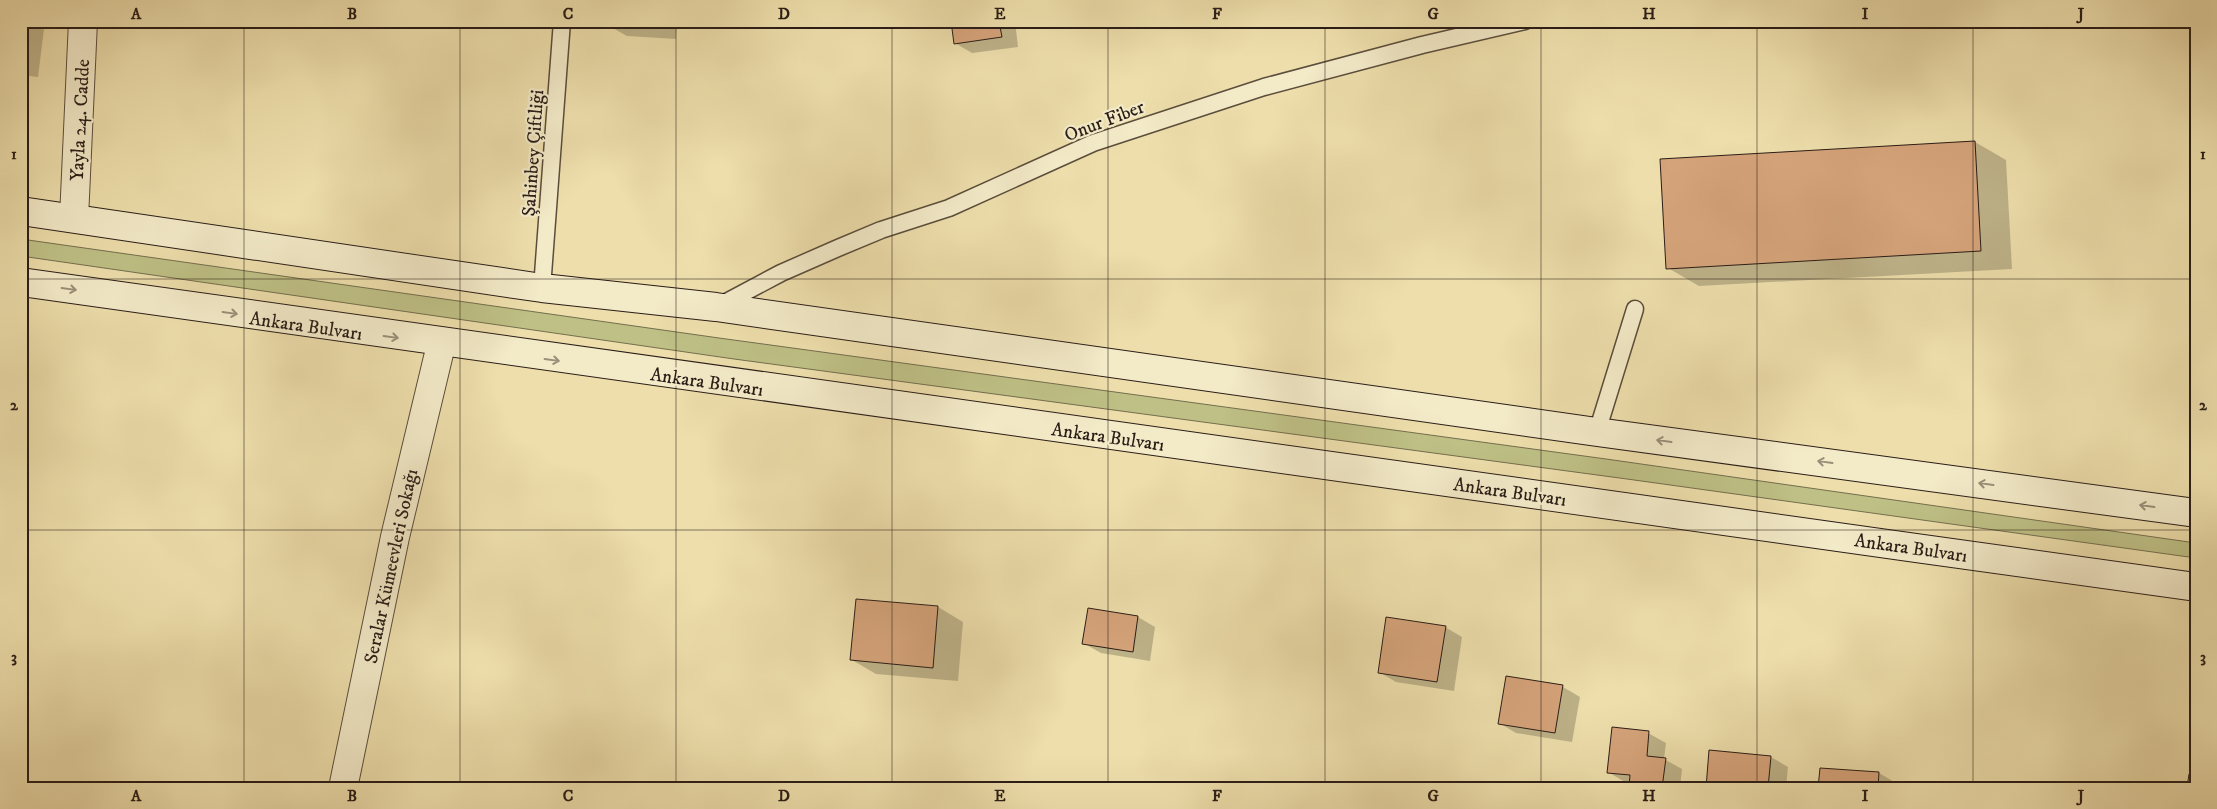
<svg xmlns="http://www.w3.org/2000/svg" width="2217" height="809" viewBox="0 0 2217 809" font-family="'IM FELL DW Pica',serif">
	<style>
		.green { fill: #bec085; stroke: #746e4e }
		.shadow { fill: #0003 }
		.building { fill: #d5a37a; stroke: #2a1d17 }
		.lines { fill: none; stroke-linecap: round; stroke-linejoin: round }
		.service-casing { stroke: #5b4d3c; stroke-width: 19 }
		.minor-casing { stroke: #5b4d3c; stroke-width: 30 }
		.tertiary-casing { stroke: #5b4d3c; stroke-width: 30 }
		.secondary-casing { stroke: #2a1d17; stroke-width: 30 }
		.service { stroke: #f3eac8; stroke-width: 16 }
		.minor { stroke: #f3eac8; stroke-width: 28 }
		.tertiary { stroke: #f3eac8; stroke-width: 28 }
		.secondary { stroke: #f3eac8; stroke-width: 28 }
		.oneway { stroke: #998e78 }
		.grid { fill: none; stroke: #2a1d17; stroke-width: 1; stroke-opacity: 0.55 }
		.labels { text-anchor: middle; stroke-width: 4.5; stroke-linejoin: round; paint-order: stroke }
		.street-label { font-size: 19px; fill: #2a1d17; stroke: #f3eac8 }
		.neatline { fill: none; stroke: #2a1d17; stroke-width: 2 }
		.grid-label { font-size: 16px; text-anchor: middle; font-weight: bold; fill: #2a1d17 }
	</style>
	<rect width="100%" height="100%" fill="#eddeab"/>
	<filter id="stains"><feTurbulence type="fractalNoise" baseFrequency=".004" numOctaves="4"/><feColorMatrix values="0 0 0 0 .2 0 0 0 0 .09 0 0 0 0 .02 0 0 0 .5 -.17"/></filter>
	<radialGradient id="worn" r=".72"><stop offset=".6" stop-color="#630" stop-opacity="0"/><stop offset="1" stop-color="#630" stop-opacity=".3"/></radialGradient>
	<path class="green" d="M 21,239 L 719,338 L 1606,459 L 2196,543 L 2196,558 L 1627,479 L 734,359 L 21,256 Z"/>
	<g class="shadow">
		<path d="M 21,21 L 45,21 L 38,77 L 21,75 Z"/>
		<path d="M 677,21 L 676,39 L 627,36 L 602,22 Z"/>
		<path d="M 952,21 L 1015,21 L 1018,47 L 972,53 L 955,43 Z"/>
		<path d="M 1975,142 L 2006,160 L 2012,269 L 1699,286 L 1668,268 Z"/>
		<path d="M 857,600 L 938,607 L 963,622 L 958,681 L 876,674 L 852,660 Z"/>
		<path d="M 1089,609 L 1138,617 L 1155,627 L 1150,661 L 1101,653 L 1083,643 Z"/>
		<path d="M 1445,627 L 1462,637 L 1454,691 L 1396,682 L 1379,672 Z"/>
		<path d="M 1563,687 L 1580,697 L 1572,742 L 1516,733 L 1499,723 Z"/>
		<path d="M 1648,733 L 1666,743 L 1664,759 L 1682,769 L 1680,788 L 1631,788 L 1631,782 L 1625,782 L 1608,772 Z"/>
		<path d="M 1771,757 L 1788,767 L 1786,788 L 1707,788 Z"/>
		<path d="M 1879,773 L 1896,783 L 1896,788 L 1820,788 Z"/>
	</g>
	<g class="building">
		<path d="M 601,21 L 652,21 L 652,25 Z"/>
		<path d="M 951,21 L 999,21 L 1002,37 L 954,44 Z"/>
		<path d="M 1975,141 L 1981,251 L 1666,269 L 1660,159 Z"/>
		<path d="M 856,599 L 938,606 L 933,668 L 850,660 Z"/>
		<path d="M 1088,608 L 1138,616 L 1133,652 L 1082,644 Z"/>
		<path d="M 1386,617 L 1446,626 L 1437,682 L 1378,673 Z"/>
		<path d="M 1506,676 L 1563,685 L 1555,733 L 1498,724 Z"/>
		<path d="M 1612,727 L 1649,731 L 1647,756 L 1666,758 L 1662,788 L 1629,788 L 1630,775 L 1607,773 Z"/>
		<path d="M 1709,750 L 1771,756 L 1768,788 L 1706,788 Z"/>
		<path d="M 1820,768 L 1879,772 L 1878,788 L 1818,788 Z"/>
		<path d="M 2189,774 L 2196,775 L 2196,788 L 2187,788 Z"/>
	</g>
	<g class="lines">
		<g class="service-casing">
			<g id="service">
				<path d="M 542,288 L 562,21"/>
				<path d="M 719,306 L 781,273 L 838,248 L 881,230 L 949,208 L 1093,143 L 1264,87 L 1422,45 L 1525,21"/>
				<path d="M 1597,432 L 1635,309"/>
			</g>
		</g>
		<g class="minor-casing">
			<path id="minor" d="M 343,788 L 395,537 L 441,345"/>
		</g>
		<g class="tertiary-casing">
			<path id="tertiary" d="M 74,218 L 83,21"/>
		</g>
		<g class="secondary-casing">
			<g id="secondary">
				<path d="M 21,211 L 542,288 L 716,307 L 1597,432 L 2196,513"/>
				<path d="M 21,282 C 745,390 1471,485 2196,587"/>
			</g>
		</g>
		<use href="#service" class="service"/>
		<use href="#minor" class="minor"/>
		<use href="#tertiary" class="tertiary"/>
		<use href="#secondary" class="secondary"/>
	</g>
	<defs><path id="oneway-shaft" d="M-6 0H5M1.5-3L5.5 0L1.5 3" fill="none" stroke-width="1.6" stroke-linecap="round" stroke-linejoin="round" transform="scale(1.25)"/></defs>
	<g class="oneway">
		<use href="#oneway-shaft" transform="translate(69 289) rotate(8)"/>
		<use href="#oneway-shaft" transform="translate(230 313) rotate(8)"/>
		<use href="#oneway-shaft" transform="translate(391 337) rotate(8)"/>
		<use href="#oneway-shaft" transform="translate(552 360) rotate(8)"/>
		<use href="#oneway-shaft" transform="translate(1664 441) rotate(-172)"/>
		<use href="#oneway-shaft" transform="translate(1825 462) rotate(-172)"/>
		<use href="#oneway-shaft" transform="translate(1986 484) rotate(-172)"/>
		<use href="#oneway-shaft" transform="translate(2147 506) rotate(-172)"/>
	</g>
	<path class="grid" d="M 244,21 L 244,788M 460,21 L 460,788M 676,21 L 676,788M 892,21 L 892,788M 1108,21 L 1108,788M 1325,21 L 1325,788M 1541,21 L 1541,788M 1757,21 L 1757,788M 1973,21 L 1973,788M 21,279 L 2196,279M 21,530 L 2196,530"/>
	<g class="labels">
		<g class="street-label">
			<text transform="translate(79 120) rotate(-87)" y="7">Yayla 24. Cadde</text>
			<text transform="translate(1104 120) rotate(-21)" y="7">Onur Fiber</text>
			<text transform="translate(532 153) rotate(-86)" y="7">Şahinbey Çiftliği</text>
			<text transform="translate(306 325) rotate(8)" y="7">Ankara Bulvarı</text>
			<text transform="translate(707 381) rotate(8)" y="7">Ankara Bulvarı</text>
			<text transform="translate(1108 436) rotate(8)" y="7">Ankara Bulvarı</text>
			<text transform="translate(1510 491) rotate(8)" y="7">Ankara Bulvarı</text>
			<text transform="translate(1911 547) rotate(8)" y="7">Ankara Bulvarı</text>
			<text transform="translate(390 566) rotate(-78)" y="7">Seralar Kümeevleri Sokağı</text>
		</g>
	</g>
	<rect width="2217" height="809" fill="none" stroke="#eddeab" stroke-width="55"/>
	<rect x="28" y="28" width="2162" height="754" class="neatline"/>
	<g class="grid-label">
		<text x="136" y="19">A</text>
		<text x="352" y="19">B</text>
		<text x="568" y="19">C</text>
		<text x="784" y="19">D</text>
		<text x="1000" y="19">E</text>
		<text x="1217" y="19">F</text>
		<text x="1433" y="19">G</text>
		<text x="1649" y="19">H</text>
		<text x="1865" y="19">I</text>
		<text x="2081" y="19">J</text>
		<text x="14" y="159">1</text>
		<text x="2203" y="159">1</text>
		<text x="14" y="410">2</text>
		<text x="2203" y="410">2</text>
		<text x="14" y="662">3</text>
		<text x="2203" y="662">3</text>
		<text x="136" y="801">A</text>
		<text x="352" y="801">B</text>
		<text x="568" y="801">C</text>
		<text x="784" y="801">D</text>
		<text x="1000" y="801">E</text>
		<text x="1217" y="801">F</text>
		<text x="1433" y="801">G</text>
		<text x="1649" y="801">H</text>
		<text x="1865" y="801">I</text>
		<text x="2081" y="801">J</text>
	</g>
	<rect width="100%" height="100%" filter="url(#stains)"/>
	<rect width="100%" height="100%" fill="url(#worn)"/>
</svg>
